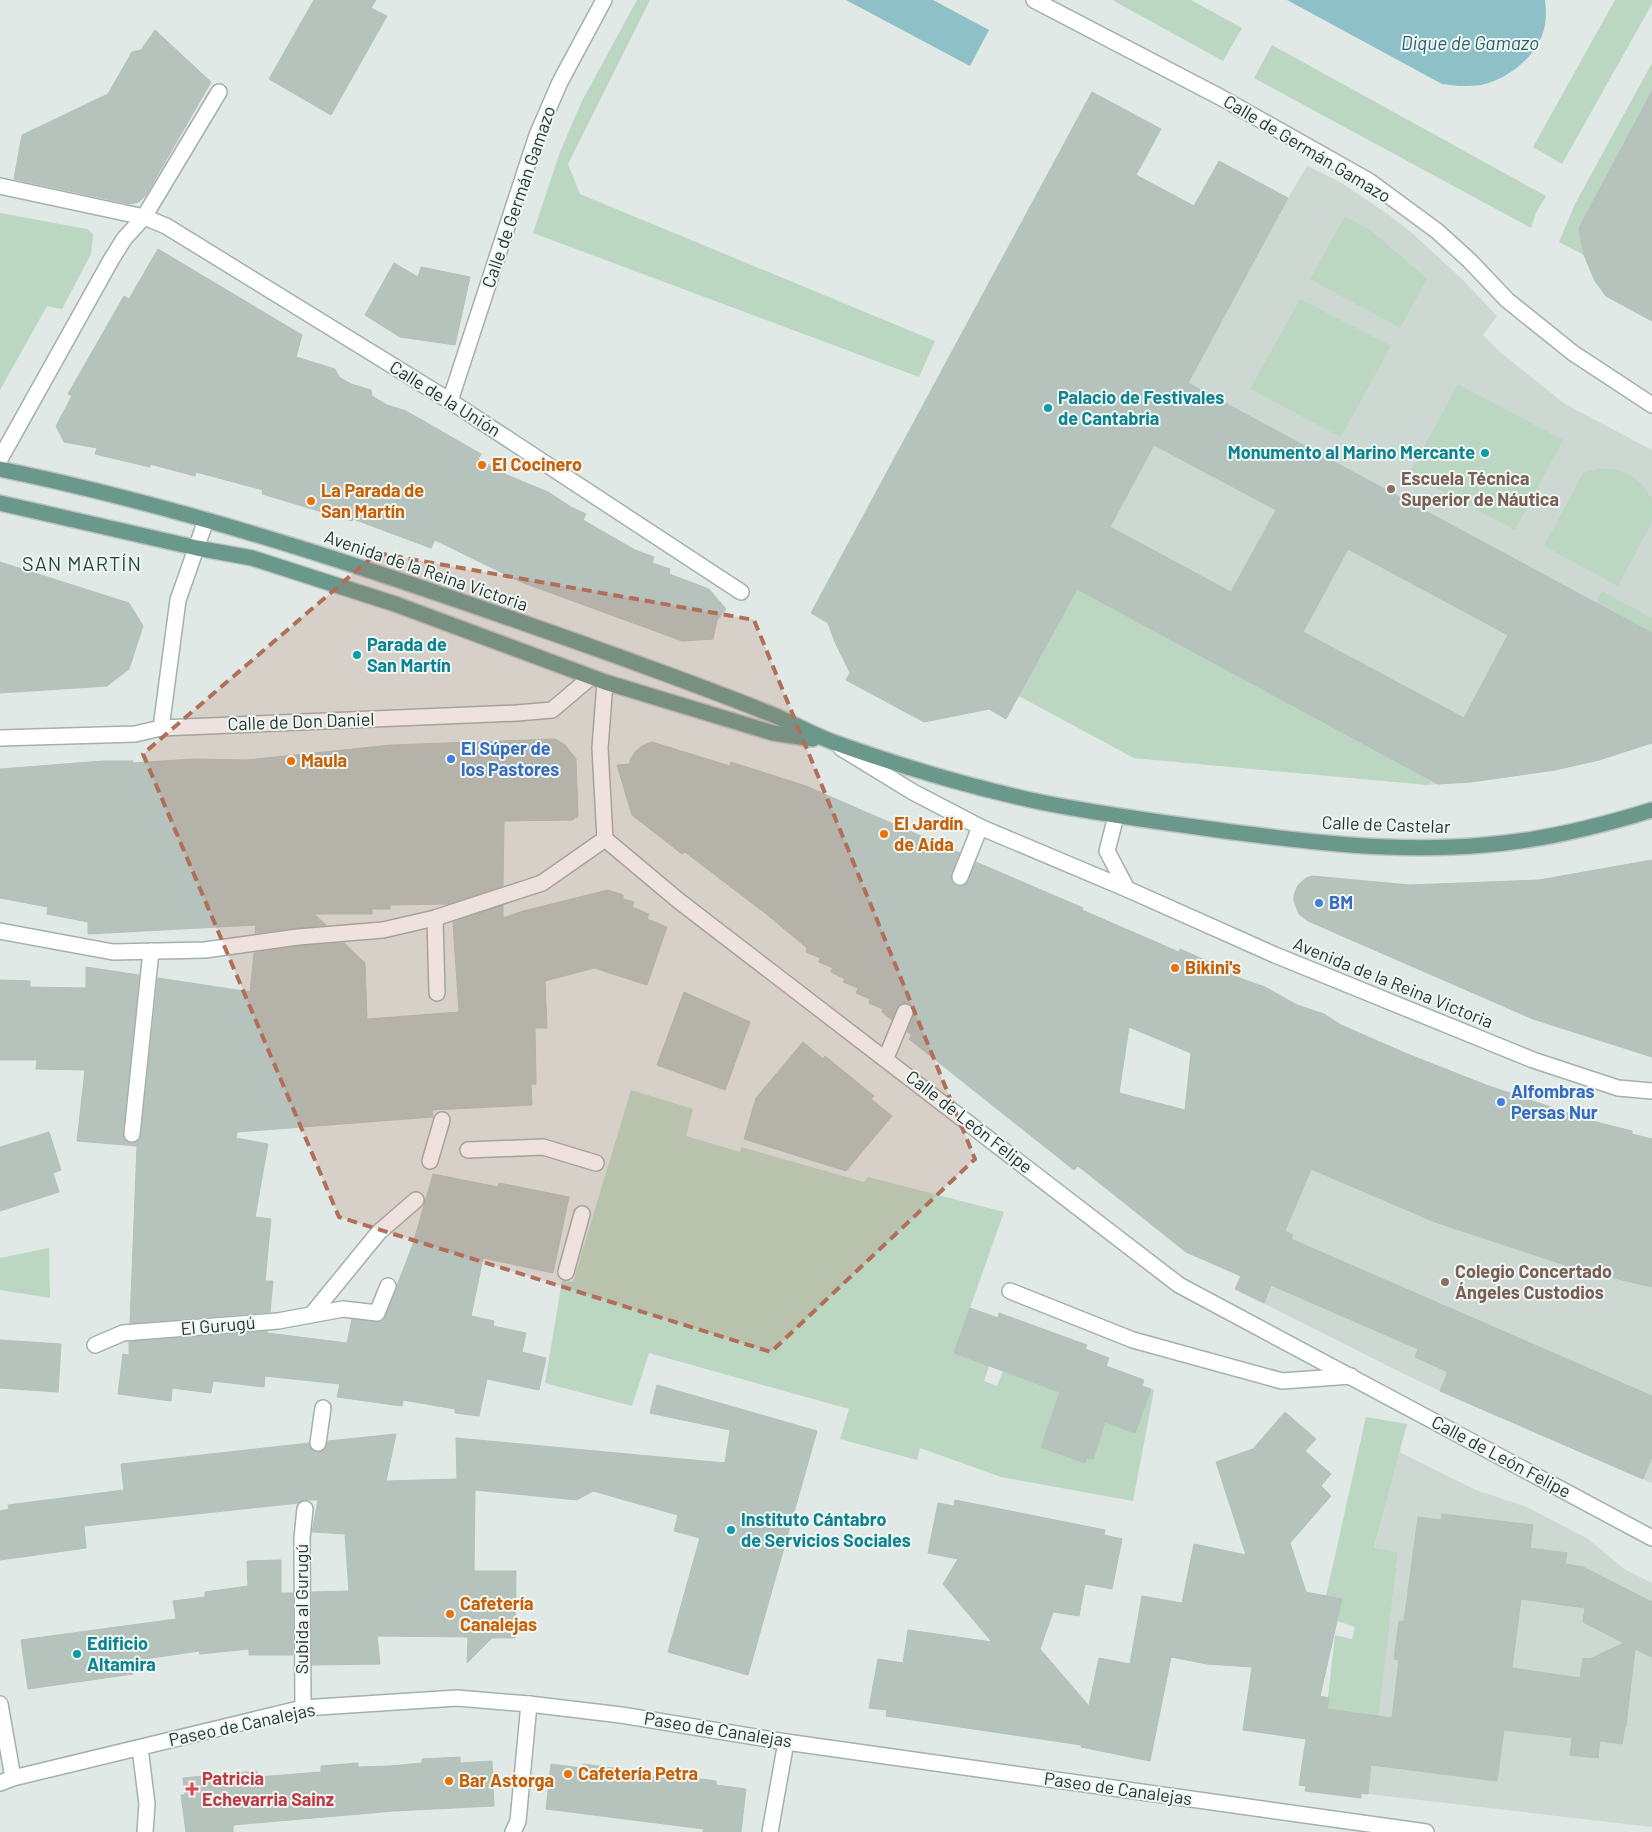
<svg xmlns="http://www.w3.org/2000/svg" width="1652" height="1832" viewBox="0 0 1652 1832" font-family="Barlow,sans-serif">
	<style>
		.built { fill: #ced8d3 }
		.green { fill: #bbd7c2 }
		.water { fill: #8ec0c7 }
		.building { fill: #b6c3bd; stroke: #b3c1bb; fill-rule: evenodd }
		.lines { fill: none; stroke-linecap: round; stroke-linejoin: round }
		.minor-casing { stroke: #a4b0ab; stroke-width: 18 }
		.major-casing { stroke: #bdc3c1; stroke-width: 18 }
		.minor { stroke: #fff; stroke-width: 15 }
		.major { stroke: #6a998c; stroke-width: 15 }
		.marked { fill: #b16f5a; fill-opacity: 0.2; stroke: #b16f5a; stroke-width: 4; stroke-dasharray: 10 6; stroke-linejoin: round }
		.culture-dot { fill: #0f9aa8; stroke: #f0f6f3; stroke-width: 2 }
		.food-dot { fill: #e8710a; stroke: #f0f6f3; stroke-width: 2 }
		.education-dot { fill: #8d6e63; stroke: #f0f6f3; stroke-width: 2 }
		.shop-dot { fill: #3f7fe0; stroke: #f0f6f3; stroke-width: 2 }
		.health-dot { fill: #e0444e; stroke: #f0f6f3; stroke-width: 2 }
		.labels { text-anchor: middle; stroke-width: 4; stroke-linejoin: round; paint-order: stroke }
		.street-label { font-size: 18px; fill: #233731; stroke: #f0f6f3 }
		.culture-label { font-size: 18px; font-weight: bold; fill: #0d838f; stroke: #f0f6f3; text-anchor: start }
		.food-label { font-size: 18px; font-weight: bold; fill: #c56008; stroke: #f0f6f3; text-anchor: start }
		.education-label { font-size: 18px; font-weight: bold; fill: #785e54; stroke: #f0f6f3; text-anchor: start }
		.shop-label { font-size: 18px; font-weight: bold; fill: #366cbe; stroke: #f0f6f3; text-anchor: start }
		.health-label { font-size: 18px; font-weight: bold; fill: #be3a42; stroke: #f0f6f3; text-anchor: start }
		.water-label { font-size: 19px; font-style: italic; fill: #25606b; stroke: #f0f6f3 }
		.quarter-label { font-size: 20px; letter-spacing: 1px; fill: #21463c; stroke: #f0f6f3 }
	</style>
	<rect width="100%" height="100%" fill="#e0e9e5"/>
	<g class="built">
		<path d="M 1307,166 L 1340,182 L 1389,215 L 1412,233 L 1461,278 L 1497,316 L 1483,335 L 1500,352 L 1565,404 L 1652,450 L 1652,743 L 1599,760 L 1555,770 L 1471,782 L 1428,785 L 1134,758 L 1019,696 L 1274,222 Z"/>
		<path d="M 1272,1076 L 1652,1265 L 1652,1483 L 1440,1391 L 1400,1372 L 1235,1289 L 1241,1276 L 1184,1251 L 1207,1198 Z"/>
		<path d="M 1399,1452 L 1476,1490 L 1527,1507 L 1588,1539 L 1624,1569 L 1652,1583 L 1652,1827 L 1368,1794 L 1398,1552 L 1374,1549 Z"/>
	</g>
	<g class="green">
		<path d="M 637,0 L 650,0 L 568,164 L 580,194 L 935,341 L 919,377 L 533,233 L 560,152 L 582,101 Z"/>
		<path d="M 1112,0 L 1191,0 L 1242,28 L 1223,61 Z"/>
		<path d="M 1615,0 L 1652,0 L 1652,4 L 1562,164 L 1533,147 Z"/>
		<path d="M 1272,45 L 1546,196 L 1536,213 L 1531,228 L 1254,78 Z"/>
		<path d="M 1652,63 L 1652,321 L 1606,296 L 1595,281 L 1584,255 L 1559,242 L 1575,204 Z"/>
		<path d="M 0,213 L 87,229 L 93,234 L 91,254 L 62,309 L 47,306 L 0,390 Z"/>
		<path d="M 1345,216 L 1374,233 L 1427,279 L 1400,328 L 1310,279 Z"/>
		<path d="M 1300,299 L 1391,346 L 1341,437 L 1250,389 Z"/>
		<path d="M 1458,384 L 1563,440 L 1515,530 L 1409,474 Z"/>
		<path d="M 1597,469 L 1613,469 L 1630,475 L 1643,485 L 1652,500 L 1652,522 L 1618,586 L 1544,546 L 1583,473 Z"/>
		<path d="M 1077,589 L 1431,780 L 1428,785 L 1134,758 L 1019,696 Z"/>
		<path d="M 1602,591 L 1652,618 L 1652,633 L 1596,603 Z"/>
		<path d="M 631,1090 L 693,1109 L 686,1136 L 740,1152 L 741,1147 L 864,1182 L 868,1177 L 1004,1212 L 954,1353 L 989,1366 L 984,1381 L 997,1386 L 1003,1371 L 1066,1394 L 1056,1404 L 1041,1446 L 1085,1463 L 1087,1458 L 1092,1459 L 1101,1435 L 1101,1420 L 1135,1432 L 1151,1389 L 1154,1390 L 1133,1501 L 1001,1477 L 920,1448 L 917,1460 L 840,1439 L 849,1409 L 649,1353 L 632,1406 L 545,1383 L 562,1281 L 573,1282 Z"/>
		<path d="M 49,1248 L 50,1298 L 0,1290 L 0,1258 Z"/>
		<path d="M 1366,1417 L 1407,1424 L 1374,1548 L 1398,1552 L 1378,1721 L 1326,1714 L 1335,1635 L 1352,1639 L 1355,1627 L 1337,1621 L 1342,1599 L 1326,1596 Z"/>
	</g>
	<g class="water">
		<path d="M 846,0 L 933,0 L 989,30 L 970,66 Z"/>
		<path d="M 1287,0 L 1545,0 C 1547,14 1546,29 1539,42 C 1529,62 1503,81 1481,85 C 1468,87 1455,86 1442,84 Z"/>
	</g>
	<g class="building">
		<path d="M 314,0 L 376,0 L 371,8 L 387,16 L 331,115 L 269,79 Z"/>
		<path d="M 155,30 L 211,82 L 146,195 L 139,202 L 130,204 L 14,179 L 22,135 L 108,94 L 132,52 L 141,50 Z"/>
		<path d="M 1652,91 L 1652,321 L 1606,296 L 1595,281 L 1584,255 L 1579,228 Z"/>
		<path d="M 1092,92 L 1161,129 L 1136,175 L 1194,206 L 1219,161 L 1288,198 L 1188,383 L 1652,633 L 1652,743 L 1599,760 L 1555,770 L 1471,782 L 1438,784 L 1077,589 L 1006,719 L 989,709 L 924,722 L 846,680 L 850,673 L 835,642 L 828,623 L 811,613 ZM 1154,445 L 1276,510 L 1231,592 L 1110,527 ZM 1348,549 L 1508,635 L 1464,718 L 1303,632 Z"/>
		<path d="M 158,249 L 302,335 L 296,357 L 335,369 L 339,377 L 351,384 L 371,390 L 372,396 L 387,405 L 406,411 L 481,454 L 478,459 L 507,475 L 548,492 L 571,507 L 586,514 L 583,520 L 635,550 L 654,557 L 652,563 L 670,569 L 669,574 L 709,589 L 726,609 L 717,620 L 713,639 L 682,641 L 674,638 L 521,582 L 435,540 L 431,548 L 353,519 L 352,521 L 262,494 L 263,490 L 196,472 L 195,476 L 150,464 L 150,467 L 95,454 L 97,448 L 64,442 L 56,426 L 72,396 L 68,394 L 124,296 L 129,299 Z"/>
		<path d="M 394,263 L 418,277 L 421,267 L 470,277 L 455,345 L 400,337 L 365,315 Z"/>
		<path d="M 0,562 L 129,603 L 143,626 L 129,669 L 107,686 L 0,693 Z"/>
		<path d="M 555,739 L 565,745 L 576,759 L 578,817 L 574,818 L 573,820 L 504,821 L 503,886 L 449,904 L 390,905 L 390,909 L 372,909 L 372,914 L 314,914 L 326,925 L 255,933 L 256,925 L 88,934 L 88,922 L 47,914 L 48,907 L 0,898 L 0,769 L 103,761 L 133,761 L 133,763 L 193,759 L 247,760 L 391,745 Z"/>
		<path d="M 652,742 L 730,766 L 731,762 L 806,786 L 960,853 L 951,878 L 952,882 L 957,886 L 966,884 L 976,862 L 1083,908 L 1082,910 L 1179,952 L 1180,949 L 1232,972 L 1231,975 L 1265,987 L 1297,1005 L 1324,1014 L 1341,1025 L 1405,1053 L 1486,1085 L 1592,1121 L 1632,1131 L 1632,1134 L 1652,1139 L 1652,1287 L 1580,1270 L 1435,1222 L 1311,1169 L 1285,1231 L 1293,1235 L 1291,1239 L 1652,1396 L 1652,1457 L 1643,1479 L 1440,1391 L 1448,1372 L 1415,1357 L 1418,1349 L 1271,1285 L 1264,1303 L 1235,1289 L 1241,1276 L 1186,1252 L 1078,1166 L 1074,1170 L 909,1039 L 912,1035 L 907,1032 L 914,1011 L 912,1006 L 904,1003 L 900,1004 L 892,1020 L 882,1012 L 883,1009 L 869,1003 L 870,999 L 856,993 L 858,988 L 843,982 L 845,979 L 831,972 L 833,968 L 819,962 L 820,958 L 806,952 L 807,948 L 765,913 L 685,852 L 682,854 L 632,815 L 617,765 L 630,764 L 630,760 L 635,752 L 642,746 ZM 1129,1027 L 1191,1053 L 1185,1110 L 1119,1093 Z"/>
		<path d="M 1652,860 L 1652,1057 L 1533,1019 L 1308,921 L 1299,914 L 1294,901 L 1294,895 L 1298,885 L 1306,878 L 1312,876 L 1410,885 L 1539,880 Z"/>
		<path d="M 608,890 L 623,895 L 623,899 L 634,902 L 632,907 L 649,914 L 647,919 L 667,927 L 647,985 L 594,968 L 545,981 L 547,1028 L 535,1028 L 536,1084 L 531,1084 L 532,1105 L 432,1110 L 433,1117 L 237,1132 L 236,1138 L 268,1144 L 255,1217 L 271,1219 L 265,1281 L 273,1281 L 270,1312 L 130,1323 L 137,1146 L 77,1141 L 85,1070 L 36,1069 L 37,1060 L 0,1060 L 0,980 L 30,981 L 30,987 L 86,988 L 86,967 L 139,975 L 123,1133 L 126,1141 L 132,1143 L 139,1140 L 141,1135 L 158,978 L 250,992 L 254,953 L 299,946 L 344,943 L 365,963 L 367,1019 L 459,1012 L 453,922 L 503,905 L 503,918 L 523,911 Z"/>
		<path d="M 684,992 L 750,1022 L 725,1090 L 657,1065 Z"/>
		<path d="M 803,1042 L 823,1059 L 825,1056 L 874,1096 L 871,1099 L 892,1116 L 846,1171 L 744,1139 L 756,1098 Z"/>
		<path d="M 49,1132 L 61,1170 L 53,1173 L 59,1192 L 0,1211 L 0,1147 Z"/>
		<path d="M 433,1174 L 498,1187 L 499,1183 L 569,1197 L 553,1273 L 483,1258 L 471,1316 L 494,1321 L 493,1326 L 526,1333 L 522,1352 L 546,1358 L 539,1390 L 487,1379 L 479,1416 L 455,1413 L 455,1409 L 403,1400 L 402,1406 L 337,1397 L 340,1384 L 265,1376 L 264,1387 L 213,1381 L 211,1393 L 172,1388 L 171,1401 L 118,1394 L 123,1354 L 129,1355 L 129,1342 L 267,1331 L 267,1333 L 347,1343 L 352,1319 L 383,1322 L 413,1244 Z"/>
		<path d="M 970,1308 L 998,1318 L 999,1313 L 1087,1345 L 1085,1349 L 1109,1358 L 1106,1366 L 1144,1380 L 1142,1386 L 1151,1389 L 1135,1433 L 1105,1422 L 1093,1459 L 1087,1458 L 1085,1463 L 1041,1447 L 1060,1392 L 954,1353 Z"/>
		<path d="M 0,1340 L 61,1344 L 58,1392 L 0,1388 Z"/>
		<path d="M 657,1385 L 817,1431 L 748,1675 L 668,1652 L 700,1538 L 674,1531 L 678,1515 L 593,1491 L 577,1500 L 475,1490 L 474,1571 L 516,1571 L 515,1638 L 492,1638 L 467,1663 L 468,1637 L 377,1636 L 380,1664 L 312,1665 L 312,1592 L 349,1591 L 345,1534 L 312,1532 L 318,1500 L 305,1500 L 299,1503 L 84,1526 L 86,1548 L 0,1560 L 0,1511 L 9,1509 L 8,1505 L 124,1490 L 121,1464 L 309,1443 L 312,1450 L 317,1452 L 325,1449 L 328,1441 L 396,1434 L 386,1481 L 457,1479 L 456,1438 L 725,1463 L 730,1430 L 650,1413 Z"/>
		<path d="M 1285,1412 L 1316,1439 L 1305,1451 L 1331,1474 L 1321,1486 L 1331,1496 L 1290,1543 L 1306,1592 L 1342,1599 L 1320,1696 L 1329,1698 L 1327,1709 L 1392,1718 L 1399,1660 L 1394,1659 L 1399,1621 L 1404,1621 L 1418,1517 L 1441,1520 L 1442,1514 L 1533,1525 L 1530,1548 L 1567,1553 L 1565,1564 L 1583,1567 L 1652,1602 L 1652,1657 L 1635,1649 L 1626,1726 L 1625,1726 L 1622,1744 L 1600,1741 L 1598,1758 L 1570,1755 L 1572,1738 L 1504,1730 L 1497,1781 L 1371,1765 L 1368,1794 L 1361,1793 L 1361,1798 L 1305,1791 L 1306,1786 L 1299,1785 L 1306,1739 L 1243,1730 L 1252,1667 L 1207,1664 L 1171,1657 L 1150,1761 L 1081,1747 L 1081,1745 L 886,1716 L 887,1710 L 869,1708 L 878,1659 L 903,1663 L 908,1630 L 992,1642 L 943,1584 L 958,1559 L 928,1553 L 938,1503 L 954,1506 L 955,1500 L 1105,1530 L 1104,1535 L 1122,1539 L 1112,1589 L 1085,1584 L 1079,1616 L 1053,1612 L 1040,1649 L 1089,1706 L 1099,1658 L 1130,1664 L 1142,1596 L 1182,1603 L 1194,1544 L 1246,1555 L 1216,1462 L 1253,1449 ZM 1521,1599 L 1585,1608 L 1583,1622 L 1624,1643 L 1590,1659 L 1583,1658 L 1580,1678 L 1512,1668 Z"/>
		<path d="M 281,1560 L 281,1593 L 293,1593 L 293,1655 L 249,1655 L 249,1649 L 200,1654 L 199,1651 L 131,1661 L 133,1674 L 28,1689 L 21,1640 L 176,1619 L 173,1601 L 205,1597 L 205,1592 L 248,1586 L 247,1561 Z"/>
		<path d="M 460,1757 L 460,1763 L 492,1761 L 494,1806 L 394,1811 L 233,1825 L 233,1832 L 186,1832 L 181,1795 L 185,1795 L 183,1778 L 257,1771 L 258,1777 L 321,1772 L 321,1766 L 358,1763 L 358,1767 L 390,1766 L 422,1763 L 422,1759 Z"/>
		<path d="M 551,1764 L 582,1768 L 583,1764 L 620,1769 L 619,1773 L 679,1780 L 679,1776 L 716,1781 L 716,1785 L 746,1789 L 741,1832 L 703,1832 L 704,1829 L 546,1809 Z"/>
	</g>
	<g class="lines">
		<g class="minor-casing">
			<g id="minor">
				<path d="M 1034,0 L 1220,97 L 1369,181 L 1437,231 L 1470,261 L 1507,300 L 1573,353 L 1652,405"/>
				<path d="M 0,186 L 144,217 L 166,226 L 450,401 L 741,592"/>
				<path d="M 450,401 L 537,135 L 560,82 L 604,0"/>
				<path d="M 0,459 L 111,260 L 124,239 L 144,217 L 219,92"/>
				<path d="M 605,682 L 600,748 L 605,839"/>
				<path d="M 161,728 L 178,600 L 206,520"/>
				<path d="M 0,738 L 135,734 L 161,728 L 517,713 L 552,710 L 591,677"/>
				<path d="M 841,748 L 913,792 L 980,827 L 1127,889 L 1275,955 L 1533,1060 L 1618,1088 L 1652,1091"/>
				<path d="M 1116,816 L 1107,851 L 1127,889"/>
				<path d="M 605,839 L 679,901 L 1179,1285 L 1652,1538"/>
				<path d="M 960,877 L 980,827"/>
				<path d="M 435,918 L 437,993"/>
				<path d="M 0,931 L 113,952 L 205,950 L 298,937 L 383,930 L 435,918 L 542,883 L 605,839"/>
				<path d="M 886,1058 L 905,1012"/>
				<path d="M 132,1134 L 151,951"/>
				<path d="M 468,1150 L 543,1147 L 596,1163"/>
				<path d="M 430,1161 L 442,1120"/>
				<path d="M 566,1272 L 582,1214"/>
				<path d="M 1010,1291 L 1133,1340 L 1282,1381 L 1351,1376"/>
				<path d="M 312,1314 L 379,1232 L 416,1200"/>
				<path d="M 95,1345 L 123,1333 L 278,1321 L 343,1309 L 377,1313 L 388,1286"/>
				<path d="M 318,1443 L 323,1408"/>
				<path d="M 0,1704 L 13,1778"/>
				<path d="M 303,1708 L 302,1538 L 305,1509"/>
				<path d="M 140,1748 L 147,1804 L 145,1832"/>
				<path d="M 0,1783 L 13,1778 L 303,1708 L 457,1698 L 529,1704 L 621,1715 L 786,1742 L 1426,1832"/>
				<path d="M 513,1832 L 518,1821 L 529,1704"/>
				<path d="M 770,1832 L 786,1742"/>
			</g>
		</g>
		<g class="major-casing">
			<g id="major">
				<path d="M 0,469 C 210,512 415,584 617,656 C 671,676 725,695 778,717 C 796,725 814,735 833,742 C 900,766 970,787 1040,802 C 1099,814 1158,822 1218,830 C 1305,842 1396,853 1484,845 C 1541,841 1597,827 1652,810"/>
				<path d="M 0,503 L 197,548 L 252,558 L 395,604 L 605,682 L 773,733 L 813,739"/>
			</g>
		</g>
		<use href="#minor" class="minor"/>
		<use href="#major" class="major"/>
	</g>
	<path class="marked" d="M 377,553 L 754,620 L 975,1159 L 771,1352 L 339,1217 L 143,754 Z"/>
	<g class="culture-dot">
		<circle cx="1048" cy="408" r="5"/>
		<circle cx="1485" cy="453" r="5"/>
		<circle cx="357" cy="655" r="5"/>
		<circle cx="731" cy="1530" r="5"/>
		<circle cx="77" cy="1654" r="5"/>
	</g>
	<g class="food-dot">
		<circle cx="482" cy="465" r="5"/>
		<circle cx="311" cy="501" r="5"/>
		<circle cx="291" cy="761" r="5"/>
		<circle cx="884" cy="834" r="5"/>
		<circle cx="1175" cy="968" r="5"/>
		<circle cx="450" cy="1614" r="5"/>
		<circle cx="568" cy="1774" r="5"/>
		<circle cx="449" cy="1781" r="5"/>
	</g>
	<g class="education-dot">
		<circle cx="1391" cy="489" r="5"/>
		<circle cx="1445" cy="1282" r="5"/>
	</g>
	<g class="shop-dot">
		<circle cx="451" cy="759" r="5"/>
		<circle cx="1319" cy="903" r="5"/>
		<circle cx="1501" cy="1102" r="5"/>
	</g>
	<path class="health-dot" d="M189.5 1781.5h5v5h5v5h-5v5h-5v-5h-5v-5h5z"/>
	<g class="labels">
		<g class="street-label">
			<text transform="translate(1307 149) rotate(31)" y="6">Calle de Germán Gamazo</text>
			<text transform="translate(519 197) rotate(-71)" y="6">Calle de Germán Gamazo</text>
			<text transform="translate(445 399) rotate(32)" y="6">Calle de la Unión</text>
			<text transform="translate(426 571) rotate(19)" y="6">Avenida de la Reina Victoria</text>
			<text transform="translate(301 722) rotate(-2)" y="6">Calle de Don Daniel</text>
			<text transform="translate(1386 825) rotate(2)" y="6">Calle de Castelar</text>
			<text transform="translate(1393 983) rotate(22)" y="6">Avenida de la Reina Victoria</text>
			<text transform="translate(969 1122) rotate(38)" y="6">Calle de León Felipe</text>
			<text transform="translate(218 1326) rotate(-5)" y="6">El Gurugú</text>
			<text transform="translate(1501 1457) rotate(28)" y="6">Calle de León Felipe</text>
			<text transform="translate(302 1609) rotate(-90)" y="6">Subida al Gurugú</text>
			<text transform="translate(242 1725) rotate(-12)" y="6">Paseo de Canalejas</text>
			<text transform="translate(718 1730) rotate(9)" y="6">Paseo de Canalejas</text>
			<text transform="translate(1118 1789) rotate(8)" y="6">Paseo de Canalejas</text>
		</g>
		<g class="culture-label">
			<text x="1058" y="404">Palacio de Festivales<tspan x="1058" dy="21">de Cantabria</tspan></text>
			<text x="1475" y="459" text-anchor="end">Monumento al Marino Mercante</text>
			<text x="367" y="651">Parada de<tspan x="367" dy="21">San Martín</tspan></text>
			<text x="741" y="1526">Instituto Cántabro<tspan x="741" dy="21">de Servicios Sociales</tspan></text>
			<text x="87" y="1650">Edificio<tspan x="87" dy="21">Altamira</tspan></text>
		</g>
		<g class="food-label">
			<text x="492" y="471">El Cocinero</text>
			<text x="321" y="497">La Parada de<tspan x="321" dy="21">San Martín</tspan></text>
			<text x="301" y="767">Maula</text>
			<text x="894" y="830">El Jardín<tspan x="894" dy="21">de Aída</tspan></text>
			<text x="1185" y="974">Bikini's</text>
			<text x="460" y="1610">Cafetería<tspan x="460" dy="21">Canalejas</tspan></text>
			<text x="578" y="1780">Cafetería Petra</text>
			<text x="459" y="1787">Bar Astorga</text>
		</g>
		<g class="education-label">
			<text x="1401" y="485">Escuela Técnica<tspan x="1401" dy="21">Superior de Náutica</tspan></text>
			<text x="1455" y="1278">Colegio Concertado<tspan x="1455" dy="21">Ángeles Custodios</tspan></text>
		</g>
		<g class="shop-label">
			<text x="461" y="755">El Súper de<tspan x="461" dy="21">los Pastores</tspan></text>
			<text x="1329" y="909">BM</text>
			<text x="1511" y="1098">Alfombras<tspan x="1511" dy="21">Persas Nur</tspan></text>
		</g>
		<g class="health-label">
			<text x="202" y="1785">Patricia<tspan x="202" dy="21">Echevarria Sainz</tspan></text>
		</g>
		<g class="water-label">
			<text x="1470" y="50">Dique de Gamazo</text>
		</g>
		<g class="quarter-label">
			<text x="82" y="571">SAN MARTÍN</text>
		</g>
	</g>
</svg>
